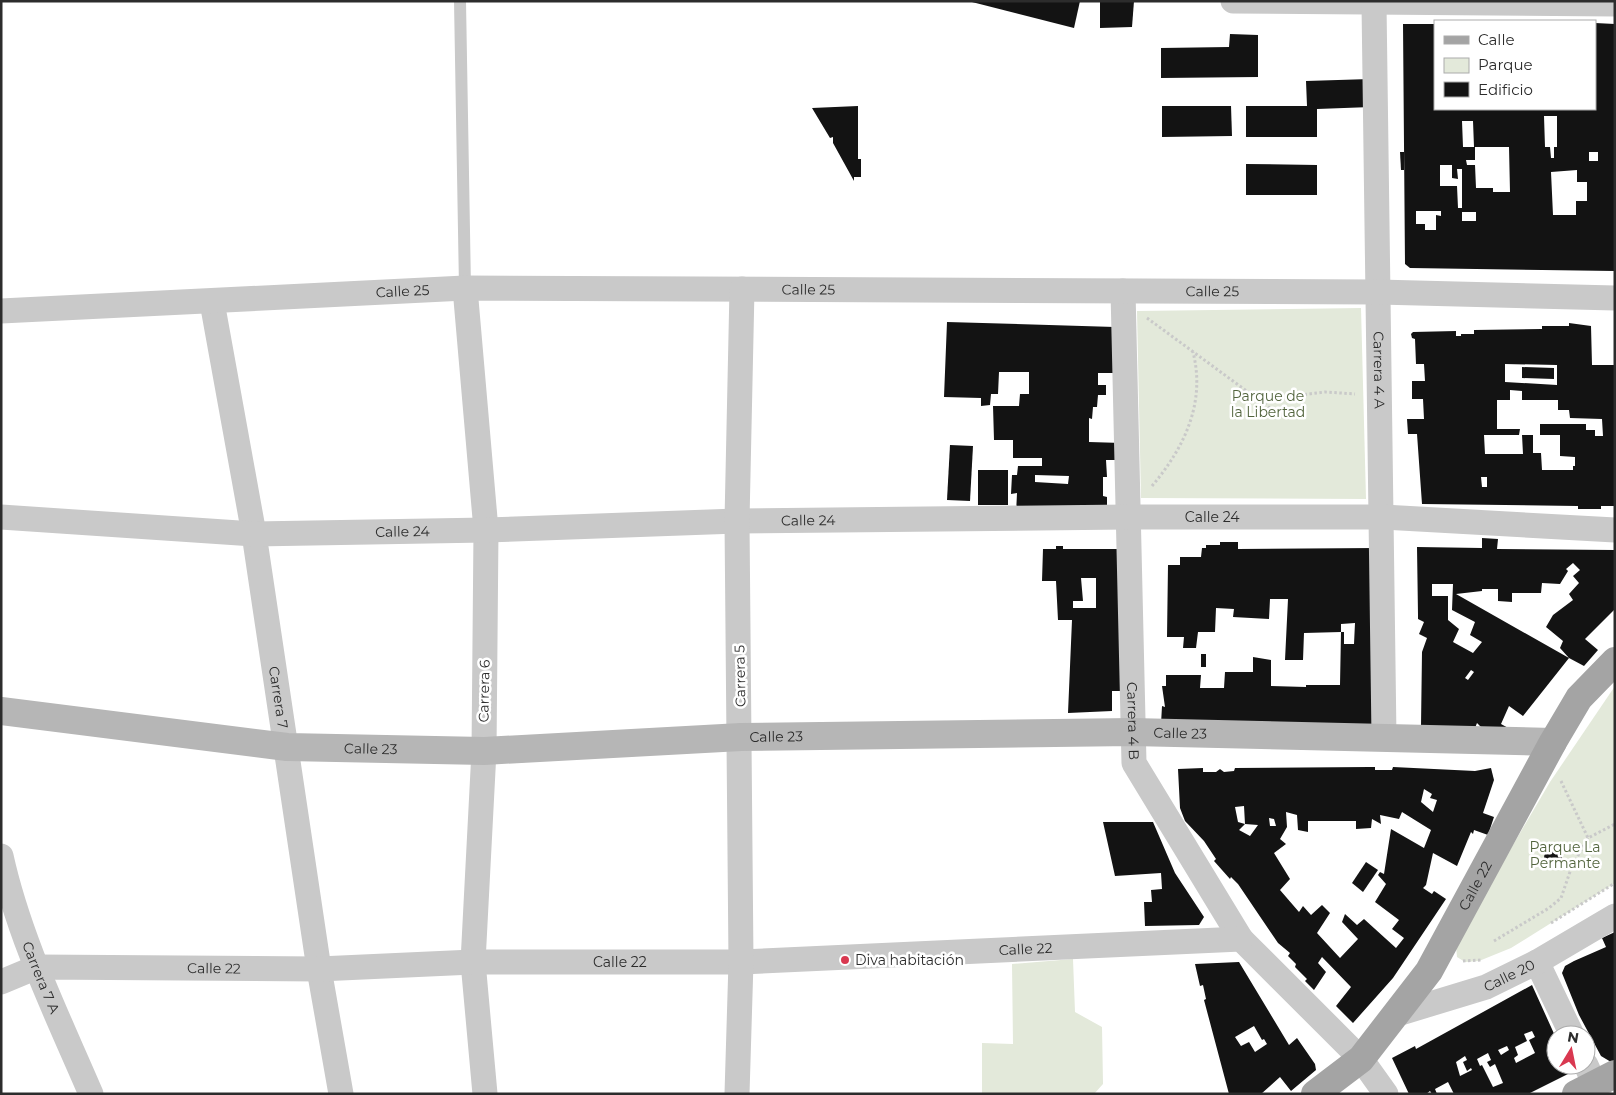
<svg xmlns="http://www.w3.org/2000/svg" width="1616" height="1095" viewBox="0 0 1616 1095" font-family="Montserrat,sans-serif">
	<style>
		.green { fill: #e3e9da }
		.building { fill: #131313; fill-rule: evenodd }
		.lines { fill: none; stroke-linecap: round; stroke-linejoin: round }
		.path { stroke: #c9c9c9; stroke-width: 3; stroke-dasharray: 2.5 2.5; stroke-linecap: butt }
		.lane { stroke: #c9c9c9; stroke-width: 12 }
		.street { stroke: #c9c9c9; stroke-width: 25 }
		.secondary { stroke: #b6b6b6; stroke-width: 28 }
		.primary { stroke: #a4a4a4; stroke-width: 28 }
		.poi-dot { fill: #d93850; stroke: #fff; stroke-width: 2 }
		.labels { text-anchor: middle; stroke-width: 5; stroke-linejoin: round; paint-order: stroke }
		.street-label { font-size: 14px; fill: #2c2c2c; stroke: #fff }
		.park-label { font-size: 14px; fill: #52643d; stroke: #fff }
		.poi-label { font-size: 14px; fill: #2c2c2c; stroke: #fff; text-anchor: start }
	</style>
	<rect width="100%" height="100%" fill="#fff"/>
	<g class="green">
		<path d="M 1361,308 L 1366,499 L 1141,498 L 1137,311 Z"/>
		<path d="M 1615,686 L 1615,883 L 1511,948 L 1479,961 L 1465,962 L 1457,957 L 1456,946 L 1460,935 L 1550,782 Z"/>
		<path d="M 1073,959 L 1075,1012 L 1102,1027 L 1103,1084 L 1094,1094 L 982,1094 L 982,1043 L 1013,1044 L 1012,964 Z"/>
	</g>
	<g class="building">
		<path d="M 968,1 L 1080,1 L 1074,28 Z"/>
		<path d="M 1100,1 L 1134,1 L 1132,27 L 1100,28 Z"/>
		<path d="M 1595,23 L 1615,24 L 1615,271 L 1410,268 L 1405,264 L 1403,24 L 1435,24 L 1435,109 L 1595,109 ZM 1544,116 L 1557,116 L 1557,147 L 1554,147 L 1554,158 L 1551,158 L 1550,147 L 1545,147 ZM 1462,121 L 1473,121 L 1474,147 L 1463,147 ZM 1475,147 L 1509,147 L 1510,192 L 1493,192 L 1493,188 L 1476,188 L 1475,165 L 1467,165 L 1466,160 L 1475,160 ZM 1589,152 L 1598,152 L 1598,161 L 1589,161 ZM 1440,165 L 1452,165 L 1452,178 L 1458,179 L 1457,169 L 1462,169 L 1462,208 L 1458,208 L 1457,186 L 1440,186 ZM 1577,170 L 1577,182 L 1587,182 L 1587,201 L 1576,201 L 1576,215 L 1553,215 L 1551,172 ZM 1416,211 L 1441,211 L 1441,216 L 1436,215 L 1436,230 L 1425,230 L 1425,224 L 1416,224 ZM 1462,212 L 1476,212 L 1476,221 L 1462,221 Z"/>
		<path d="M 1230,34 L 1258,35 L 1258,77 L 1161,78 L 1161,48 L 1229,47 Z"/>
		<path d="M 1370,79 L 1371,107 L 1317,109 L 1317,137 L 1246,137 L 1246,106 L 1307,106 L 1306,81 Z"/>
		<path d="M 858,106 L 858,159 L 861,159 L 861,177 L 854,177 L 854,181 L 833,143 L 833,137 L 830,138 L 812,108 Z"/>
		<path d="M 1162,106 L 1231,106 L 1232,136 L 1162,137 Z"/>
		<path d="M 1400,152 L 1404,152 L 1404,170 L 1401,170 Z"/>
		<path d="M 1246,164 L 1317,165 L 1317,195 L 1246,195 Z"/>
		<path d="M 947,322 L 1115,327 L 1114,373 L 1098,373 L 1098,385 L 1106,385 L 1106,395 L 1098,395 L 1097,407 L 1093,407 L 1092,419 L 1089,418 L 1089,442 L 1122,443 L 1122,460 L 1106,460 L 1107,477 L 1103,477 L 1103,496 L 1107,497 L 1107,513 L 1016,514 L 1017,493 L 1011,494 L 1012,475 L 1017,475 L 1018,466 L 1042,466 L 1042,458 L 1013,458 L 1013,440 L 994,440 L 993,406 L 1019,406 L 1020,394 L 1029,394 L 1029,372 L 999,372 L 998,394 L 991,394 L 990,405 L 981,406 L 981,398 L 944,397 ZM 1035,475 L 1069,476 L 1068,484 L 1035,482 Z"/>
		<path d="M 1569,323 L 1591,326 L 1592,365 L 1615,365 L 1615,506 L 1601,506 L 1601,509 L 1578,509 L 1578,506 L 1422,504 L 1417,434 L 1408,434 L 1407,419 L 1424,419 L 1423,399 L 1412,399 L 1412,381 L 1425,381 L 1424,364 L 1416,364 L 1415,339 L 1412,338 L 1411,334 L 1413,332 L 1456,331 L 1456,336 L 1461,336 L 1461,334 L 1474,334 L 1474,330 L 1542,329 L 1542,326 L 1569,326 ZM 1505,364 L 1557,365 L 1557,385 L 1505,382 ZM 1510,390 L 1522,391 L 1522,400 L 1558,400 L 1558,410 L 1569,410 L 1570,418 L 1602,419 L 1603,436 L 1595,436 L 1595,430 L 1586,430 L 1586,424 L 1540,424 L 1540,435 L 1560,435 L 1560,456 L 1575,457 L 1575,466 L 1573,466 L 1573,470 L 1542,470 L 1541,453 L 1533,453 L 1533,435 L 1522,435 L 1523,454 L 1485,454 L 1484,435 L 1519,435 L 1520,429 L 1497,429 L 1497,400 L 1510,400 ZM 1481,477 L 1487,477 L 1487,487 L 1482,487 Z"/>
		<path d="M 1522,367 L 1554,368 L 1554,379 L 1522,378 Z"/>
		<path d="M 950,445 L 973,446 L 970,501 L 947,500 Z"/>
		<rect x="978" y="470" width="30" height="35"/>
		<path d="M 1482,538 L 1498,539 L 1497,549 L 1615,550 L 1615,609 L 1585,639 L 1598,650 L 1584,666 L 1569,658 L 1560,648 L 1563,641 L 1546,627 L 1553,615 L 1573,600 L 1569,594 L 1579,583 L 1573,576 L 1580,570 L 1573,563 L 1566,569 L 1568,571 L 1560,584 L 1542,583 L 1541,593 L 1512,593 L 1512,602 L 1498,601 L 1498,589 L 1482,589 L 1482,591 L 1456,594 L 1569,658 L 1523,716 L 1509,706 L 1501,724 L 1510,729 L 1481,727 L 1477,723 L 1475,728 L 1421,726 L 1422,652 L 1427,638 L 1419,634 L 1424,622 L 1418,619 L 1418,615 L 1417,547 L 1482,548 ZM 1432,584 L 1453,584 L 1452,610 L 1475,622 L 1470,635 L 1482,642 L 1473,653 L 1453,642 L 1459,629 L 1448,620 L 1448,596 L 1432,596 ZM 1471,670 L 1474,672 L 1468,680 L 1465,678 Z"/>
		<path d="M 1220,542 L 1238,542 L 1238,549 L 1377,548 L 1379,728 L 1161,724 L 1162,706 L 1165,707 L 1162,686 L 1166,686 L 1166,675 L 1201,675 L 1200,688 L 1224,688 L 1225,672 L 1253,672 L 1253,657 L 1271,660 L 1271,686 L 1306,687 L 1306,685 L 1340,685 L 1341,632 L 1304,633 L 1303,660 L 1285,660 L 1288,599 L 1270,599 L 1269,619 L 1233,617 L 1234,609 L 1216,608 L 1215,632 L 1198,632 L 1196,648 L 1183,648 L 1184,637 L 1167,637 L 1168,565 L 1180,565 L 1180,557 L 1201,557 L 1202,548 L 1206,548 L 1206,545 L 1220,545 ZM 1355,623 L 1354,644 L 1344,644 L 1344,632 L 1341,632 L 1341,624 Z"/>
		<path d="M 1056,546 L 1063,546 L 1063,549 L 1120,549 L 1122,691 L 1112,691 L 1112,711 L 1068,713 L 1072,620 L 1058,620 L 1056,581 L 1042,581 L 1043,549 L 1056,549 ZM 1081,578 L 1096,578 L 1096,608 L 1073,608 L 1073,601 L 1083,601 Z"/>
		<rect x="1201" y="654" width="5" height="13"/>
		<path d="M 1370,767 L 1375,767 L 1375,770 L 1392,770 L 1393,767 L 1475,771 L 1491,768 L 1494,780 L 1483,813 L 1494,817 L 1488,835 L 1474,830 L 1473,834 L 1471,832 L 1457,866 L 1433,853 L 1426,885 L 1423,888 L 1432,894 L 1434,891 L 1446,899 L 1393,978 L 1353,1023 L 1336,1006 L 1351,987 L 1322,957 L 1318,963 L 1326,972 L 1314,990 L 1305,981 L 1307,979 L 1295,967 L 1296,964 L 1288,956 L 1290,953 L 1278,943 L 1238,884 L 1231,877 L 1230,879 L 1214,861 L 1216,859 L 1204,841 L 1185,821 L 1180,808 L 1178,769 L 1203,768 L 1203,772 L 1216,772 L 1220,769 L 1224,772 L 1234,771 L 1235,768 ZM 1424,789 L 1432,794 L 1430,798 L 1437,800 L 1433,812 L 1421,802 ZM 1244,806 L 1245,824 L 1258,825 L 1250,836 L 1239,830 L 1245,824 L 1238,822 L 1235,807 ZM 1286,812 L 1297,815 L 1298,830 L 1308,832 L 1308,821 L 1356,821 L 1356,829 L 1371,828 L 1372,819 L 1381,824 L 1380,815 L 1399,819 L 1402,812 L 1431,830 L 1424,848 L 1391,829 L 1384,874 L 1380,872 L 1378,875 L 1386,884 L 1375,902 L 1399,920 L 1392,929 L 1404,938 L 1396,948 L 1364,919 L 1357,925 L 1345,914 L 1342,922 L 1358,939 L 1340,958 L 1317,933 L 1330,913 L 1322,905 L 1311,915 L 1303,906 L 1299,912 L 1280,890 L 1290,879 L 1274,853 L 1286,844 L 1280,839 L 1287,827 ZM 1269,818 L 1274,819 L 1276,826 L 1270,826 Z"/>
		<path d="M 1103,822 L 1153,822 L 1175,873 L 1204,917 L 1199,925 L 1145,926 L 1144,902 L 1152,902 L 1151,890 L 1162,889 L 1161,873 L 1115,876 Z"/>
		<circle cx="1553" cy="858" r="9"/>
		<path d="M 1366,862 L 1378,870 L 1363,892 L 1352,883 Z"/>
		<path d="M 1615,932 L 1615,1060 L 1611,1062 L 1601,1056 L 1579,1015 L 1562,973 L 1565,966 L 1574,961 L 1606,947 L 1602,938 Z"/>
		<path d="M 1239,962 L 1289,1045 L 1297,1038 L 1315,1064 L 1316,1070 L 1291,1091 L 1280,1077 L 1261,1094 L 1229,1094 L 1204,1000 L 1206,999 L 1203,985 L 1200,986 L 1195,964 ZM 1254,1026 L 1262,1040 L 1264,1039 L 1267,1044 L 1255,1052 L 1249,1042 L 1241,1046 L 1235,1037 Z"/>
		<path d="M 1532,985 L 1556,1038 L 1556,1065 L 1569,1065 L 1572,1072 L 1528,1094 L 1454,1094 L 1448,1082 L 1435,1089 L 1437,1094 L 1432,1094 L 1430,1091 L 1426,1094 L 1409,1094 L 1392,1058 L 1415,1046 L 1416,1049 ZM 1532,1031 L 1535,1037 L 1529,1040 L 1535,1053 L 1516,1063 L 1514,1058 L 1518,1055 L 1515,1047 L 1527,1041 L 1524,1034 ZM 1507,1046 L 1509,1050 L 1501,1055 L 1498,1050 ZM 1488,1053 L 1491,1060 L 1487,1062 L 1490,1067 L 1495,1064 L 1503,1083 L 1493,1087 L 1482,1065 L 1480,1066 L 1477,1059 ZM 1465,1056 L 1467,1060 L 1463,1062 L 1467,1071 L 1471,1068 L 1472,1070 L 1460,1076 L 1456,1062 Z"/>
	</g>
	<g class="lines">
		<g class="path">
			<path d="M 1147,318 L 1278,414"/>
			<path d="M 1250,392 L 1284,397 L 1325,392 L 1355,394"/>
			<path d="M 1152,486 C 1184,448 1206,403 1193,352"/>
			<path d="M 1561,781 L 1588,838 L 1615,824"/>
			<path d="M 1551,923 L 1615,883"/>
			<path d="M 1494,941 L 1549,908 L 1561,898 L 1572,866 L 1588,838"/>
			<path d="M 1463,961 L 1481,960"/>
		</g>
		<path class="lane" d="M 460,1 L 465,288"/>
		<g class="street">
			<path d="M 1233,1 L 1615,4"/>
			<path id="s1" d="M 1374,4 L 1384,737"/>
			<path d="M 465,288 L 486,530 L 484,751 L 473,962 L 485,1094"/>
			<path id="s2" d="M 1123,291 L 1134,763 L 1241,939 L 1361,1059 L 1386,1094"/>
			<path id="s3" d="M 212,302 L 254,534 L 319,969 L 341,1094"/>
			<path id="s4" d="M 1,311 L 465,288 L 1378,292 L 1615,298"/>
			<path id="s5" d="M 1,517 L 254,534 L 486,530 L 737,521 L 1128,517 L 1383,517 L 1615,530"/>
			<path id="s6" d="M 1,856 C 19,938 58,1017 91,1094"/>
			<path d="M 1537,962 L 1572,1035"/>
			<path id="s7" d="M 1,982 L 37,967 L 319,969 L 473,962 L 741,962 L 1241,939"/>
			<path id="s8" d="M 1394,1015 L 1486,987 L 1537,962 L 1615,916"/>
			<path d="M 1586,1065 L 1599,1094"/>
			<path d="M 737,1094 L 741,962 L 737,521 L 742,289"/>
		</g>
		<path class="secondary" id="s9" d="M 1,711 L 287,747 L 484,751 L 741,737 L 1132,732 L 1553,742"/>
		<g class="primary">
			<path id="s10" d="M 1315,1094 L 1361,1059 L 1429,971 L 1553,742 L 1579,698 L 1615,661"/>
			<path d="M 1576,1094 L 1615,1074"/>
		</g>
	</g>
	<circle class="poi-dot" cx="845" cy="960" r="5"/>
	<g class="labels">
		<g class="street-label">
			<text dy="5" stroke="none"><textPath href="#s4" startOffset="808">Calle 25</textPath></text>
			<text dy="5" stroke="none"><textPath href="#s4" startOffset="402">Calle 25</textPath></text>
			<text dy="5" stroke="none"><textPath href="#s4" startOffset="1212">Calle 25</textPath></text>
			<text dy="5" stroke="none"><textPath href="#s1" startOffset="366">Carrera 4 A</textPath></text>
			<text dy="5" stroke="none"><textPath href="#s5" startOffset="1212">Calle 24</textPath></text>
			<text dy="5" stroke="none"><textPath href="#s5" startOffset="808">Calle 24</textPath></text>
			<text dy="5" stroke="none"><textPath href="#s5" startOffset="402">Calle 24</textPath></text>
			<text transform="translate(740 676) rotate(-91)" y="5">Carrera 5</text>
			<text transform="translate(484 691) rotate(-89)" y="5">Carrera 6</text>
			<text dy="5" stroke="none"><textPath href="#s3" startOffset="401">Carrera 7</textPath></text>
			<text dy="5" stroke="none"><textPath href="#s2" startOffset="430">Carrera 4 B</textPath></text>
			<text dy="5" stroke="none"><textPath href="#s9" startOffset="1182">Calle 23</textPath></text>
			<text dy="5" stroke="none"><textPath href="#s9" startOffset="778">Calle 23</textPath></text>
			<text dy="5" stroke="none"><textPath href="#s9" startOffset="372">Calle 23</textPath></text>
			<text dy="5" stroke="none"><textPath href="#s10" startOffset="266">Calle 22</textPath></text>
			<text dy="5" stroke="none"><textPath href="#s7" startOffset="1028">Calle 22</textPath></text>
			<text dy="5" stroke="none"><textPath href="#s7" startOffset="622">Calle 22</textPath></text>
			<text dy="5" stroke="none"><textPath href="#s7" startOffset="216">Calle 22</textPath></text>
			<text dy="5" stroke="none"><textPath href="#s8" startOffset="122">Calle 20</textPath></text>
			<text dy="5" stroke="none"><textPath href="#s6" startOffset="128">Carrera 7 A</textPath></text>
		</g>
		<g class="park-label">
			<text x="1268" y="401">Parque de<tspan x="1268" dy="16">la Libertad</tspan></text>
			<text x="1565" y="852">Parque La<tspan x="1565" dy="16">Permante</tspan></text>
		</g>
		<g class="poi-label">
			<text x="855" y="965">Diva habitación</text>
		</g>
	</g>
	<rect width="1616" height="1095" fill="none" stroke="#2c2c2c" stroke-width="5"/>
	<rect x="1434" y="20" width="162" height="90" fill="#ffffff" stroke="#ababab"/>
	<rect x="1444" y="36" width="25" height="8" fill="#a4a4a4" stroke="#ababab"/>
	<text x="1478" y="45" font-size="15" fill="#2c2c2c">Calle</text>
	<rect x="1444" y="58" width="25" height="15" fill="#e3e9da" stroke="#ababab"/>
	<text x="1478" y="70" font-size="15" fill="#2c2c2c">Parque</text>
	<rect x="1444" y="82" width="25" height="15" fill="#131313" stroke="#ababab"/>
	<text x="1478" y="95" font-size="15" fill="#2c2c2c">Edificio</text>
	<g transform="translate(1571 1050) rotate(10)"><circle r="24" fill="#ffffff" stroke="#ababab"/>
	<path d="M0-4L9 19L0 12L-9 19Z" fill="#d93850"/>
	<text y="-8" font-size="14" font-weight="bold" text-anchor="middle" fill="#2c2c2c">N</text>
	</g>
</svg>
